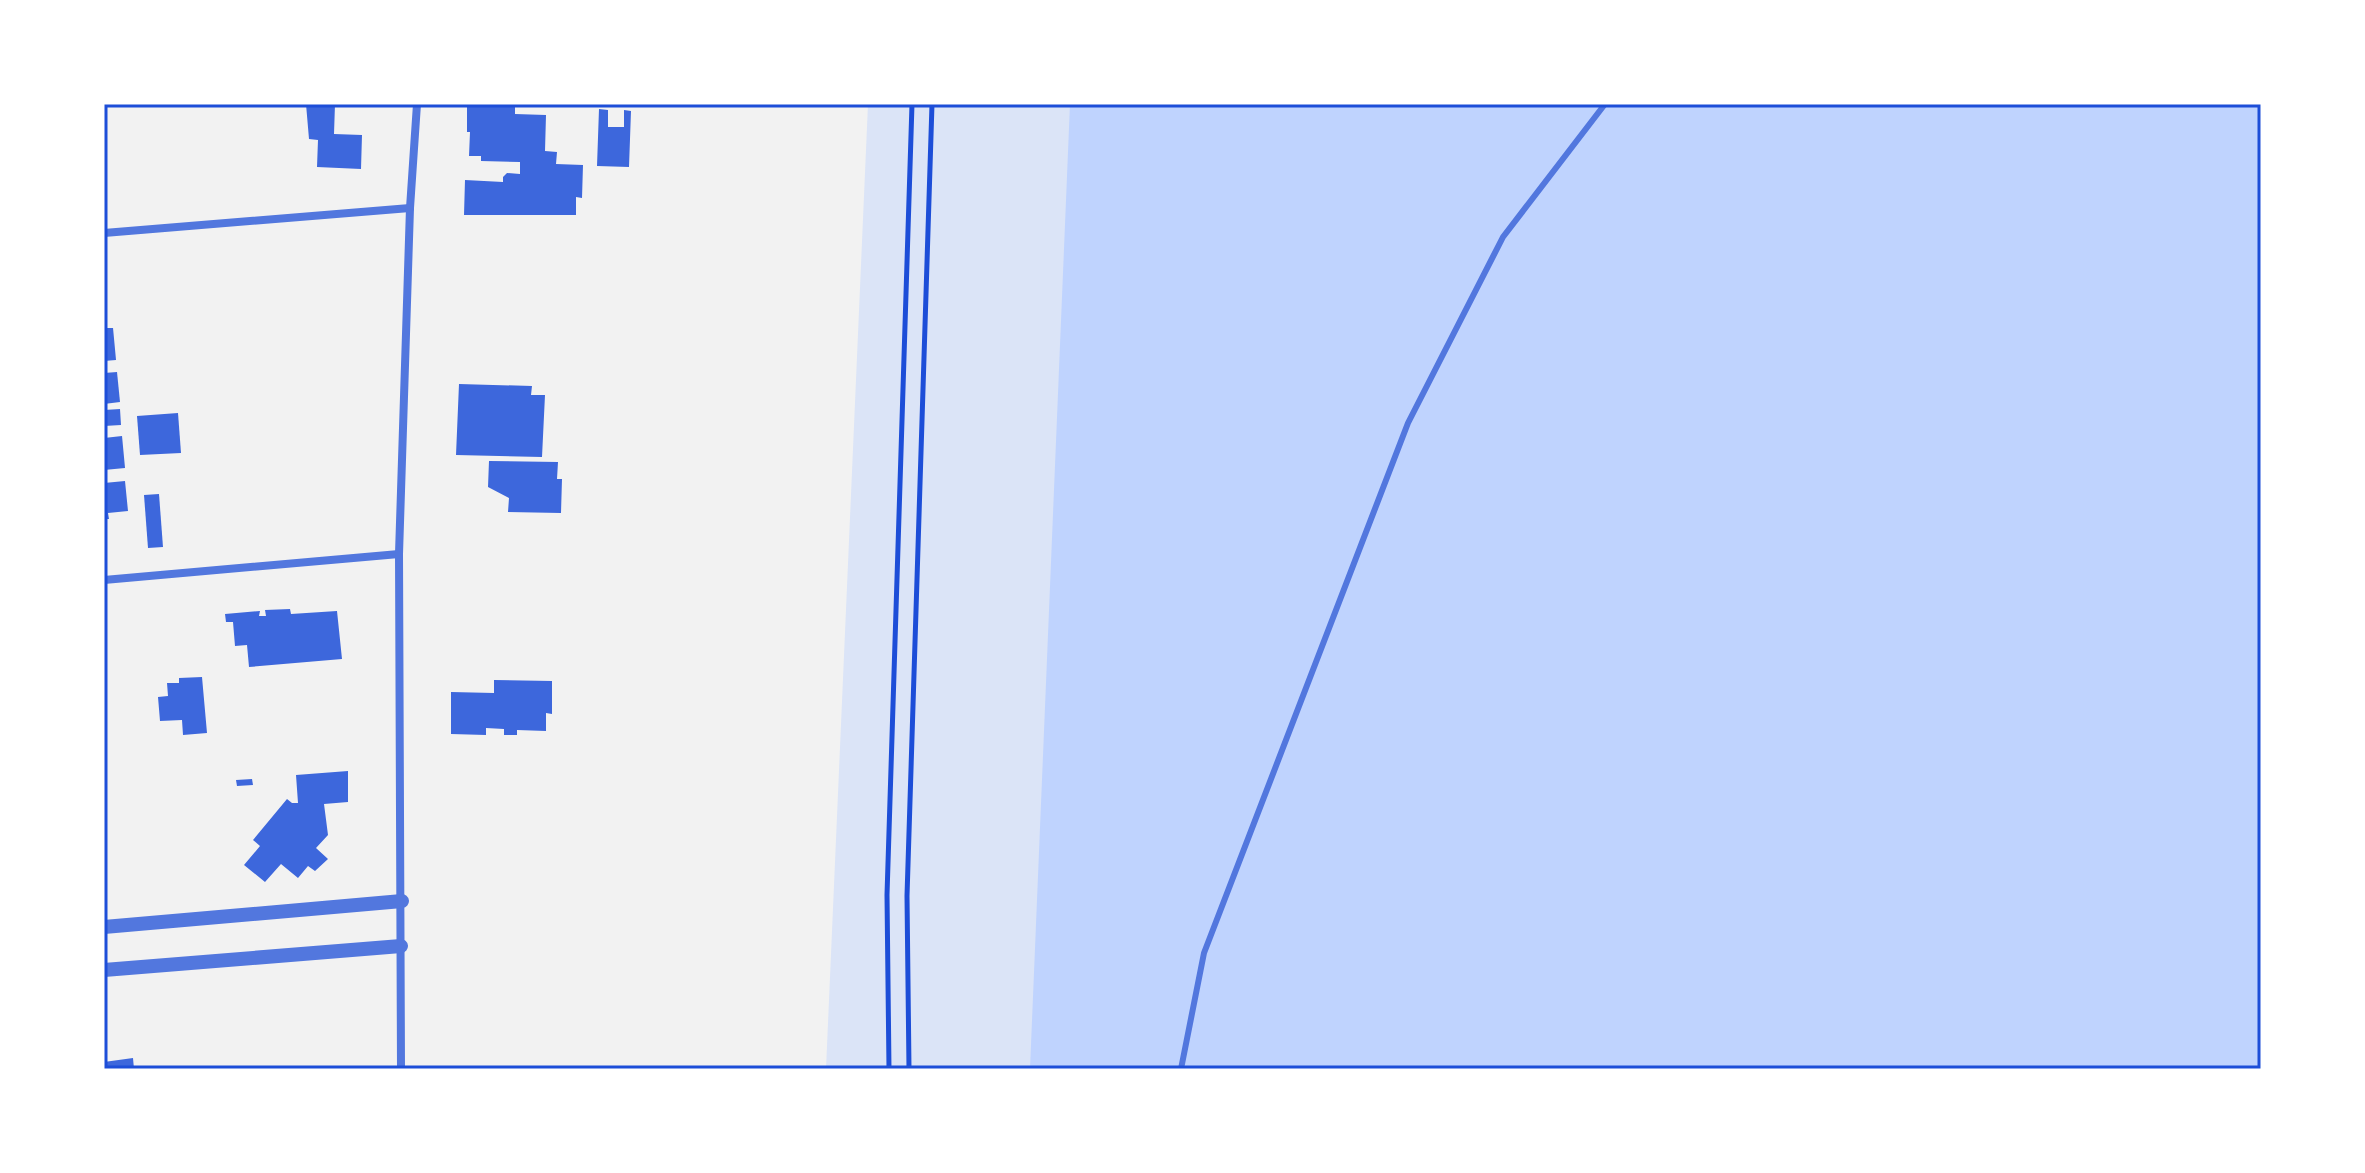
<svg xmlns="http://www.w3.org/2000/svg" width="2365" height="1173" viewBox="0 0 2365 1173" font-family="'Playfair Display',serif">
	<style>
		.green { fill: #dbe4f7 }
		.water { fill: #bfd3fe }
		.building { fill: #3d67dc }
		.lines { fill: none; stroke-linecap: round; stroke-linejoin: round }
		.path { stroke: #1d4ed8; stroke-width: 5 }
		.service { stroke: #5277de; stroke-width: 6 }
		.minor { stroke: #5277de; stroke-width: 8 }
		.tertiary { stroke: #5277de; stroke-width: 14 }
		.neatline { fill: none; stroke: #1d4ed8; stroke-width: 3 }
	</style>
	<rect width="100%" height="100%" fill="#f2f2f2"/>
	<path class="green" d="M 868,104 L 1678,104 L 1246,1069 L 826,1069 Z"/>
	<path class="water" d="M 1070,104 L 2261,104 L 2261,1069 L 1030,1069 Z"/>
	<g class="building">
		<path d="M 306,104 L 335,104 L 334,134 L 362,135 L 361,169 L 317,167 L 318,140 L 309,139 Z"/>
		<path d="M 467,104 L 515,106 L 515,114 L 546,115 L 545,151 L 557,152 L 556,164 L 583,165 L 582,198 L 576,197 L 576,215 L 464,215 L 465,180 L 503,182 L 503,177 L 507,173 L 520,174 L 520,162 L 481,161 L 481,156 L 469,156 L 470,132 L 467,132 Z"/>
		<path d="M 599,109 L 608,110 L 608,127 L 624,127 L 624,110 L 631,111 L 629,167 L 597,166 Z"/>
		<path d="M 104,328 L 113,328 L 116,360 L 104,361 Z"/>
		<path d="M 117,372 L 120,402 L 104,404 L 104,373 Z"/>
		<path d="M 459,384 L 532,386 L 531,395 L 545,395 L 542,457 L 456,455 Z"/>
		<path d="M 120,409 L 121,425 L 104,426 L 104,410 Z"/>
		<path d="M 178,413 L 181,453 L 140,455 L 137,416 Z"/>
		<path d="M 122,436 L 125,468 L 104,470 L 104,438 Z"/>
		<path d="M 489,461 L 558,462 L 557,479 L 562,479 L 561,513 L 508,512 L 509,498 L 488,487 Z"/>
		<path d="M 125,481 L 128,511 L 108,513 L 109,519 L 104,519 L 104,483 Z"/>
		<path d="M 159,494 L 163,547 L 148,548 L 144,495 Z"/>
		<path d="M 290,609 L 291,614 L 337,611 L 342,659 L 249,667 L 247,645 L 235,646 L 233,622 L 226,622 L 225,614 L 260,611 L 259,616 L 266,616 L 265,610 Z"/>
		<path d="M 202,677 L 207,733 L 183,735 L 182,720 L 160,721 L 158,697 L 168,696 L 167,683 L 179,683 L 179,678 Z"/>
		<path d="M 494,680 L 552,681 L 552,714 L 546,713 L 546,731 L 517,730 L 517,735 L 504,735 L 504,729 L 486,728 L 486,735 L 451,734 L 451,692 L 494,693 Z"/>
		<path d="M 348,771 L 348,802 L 324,804 L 328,835 L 316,848 L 328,859 L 315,871 L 308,866 L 298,878 L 281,864 L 265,882 L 244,865 L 260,846 L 253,840 L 287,799 L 292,803 L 298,803 L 296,775 Z"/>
		<path d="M 252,779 L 253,785 L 237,786 L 236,780 Z"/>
		<path d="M 133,1058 L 134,1069 L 104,1069 L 104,1062 Z"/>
	</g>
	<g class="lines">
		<g class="path">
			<path d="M 889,1069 L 887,895 L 912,104"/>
			<path d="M 909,1069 L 907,896 L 932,104"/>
		</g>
		<path class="service" d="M 1181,1069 L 1204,953 L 1408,423 L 1503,237 L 1605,104"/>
		<g class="minor">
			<path d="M 104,233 L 410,208"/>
			<path d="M 104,580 L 399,554"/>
			<path d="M 401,1069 L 399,554 L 410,208 L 417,104"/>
		</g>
		<g class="tertiary">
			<path d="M 104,927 L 402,901"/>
			<path d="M 104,970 L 401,946"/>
		</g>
	</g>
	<rect width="2365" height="1173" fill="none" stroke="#ffffff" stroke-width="212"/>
	<rect x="106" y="106" width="2153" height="961" class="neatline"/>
</svg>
